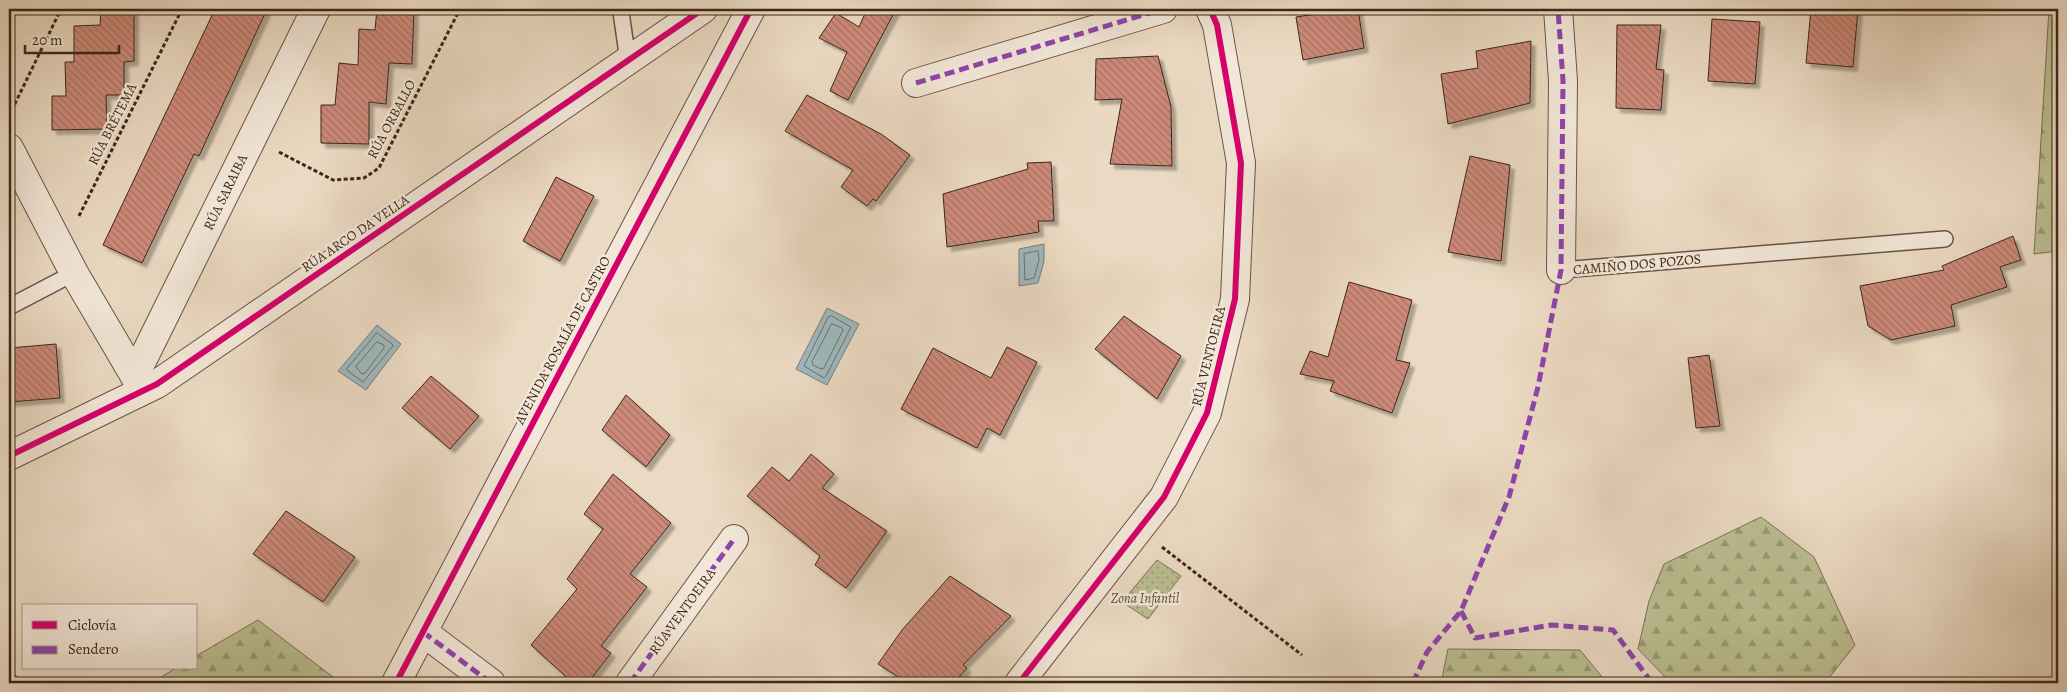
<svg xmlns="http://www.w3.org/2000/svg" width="2067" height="692" viewBox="0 0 2067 692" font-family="Alegreya,serif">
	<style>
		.forest { fill: url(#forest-firs); stroke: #7c7255 }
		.park { fill: url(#park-dots); stroke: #7c7255 }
		.water { fill: #9eb8be; stroke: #777e7c }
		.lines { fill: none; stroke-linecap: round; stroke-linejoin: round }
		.shore { stroke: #6d706b; stroke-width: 1 }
		.building { fill: url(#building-back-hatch); stroke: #3c2718; filter: url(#shadow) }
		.service-casing { stroke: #685443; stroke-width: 18 }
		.minor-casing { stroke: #685443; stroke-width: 30 }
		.tertiary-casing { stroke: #685443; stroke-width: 30 }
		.path { stroke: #3c2718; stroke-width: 3; stroke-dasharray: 4 2.5; stroke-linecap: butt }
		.service { stroke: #f2e7d8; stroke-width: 15 }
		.minor { stroke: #f2e7d8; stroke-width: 28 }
		.tertiary { stroke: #f2e7d8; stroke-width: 28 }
		.quiet { stroke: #8e44ad; stroke-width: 5; stroke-dasharray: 10 5; stroke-linecap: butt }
		.cycleway-casing { stroke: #f2e7d8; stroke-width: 9 }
		.cycleway { stroke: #d6006c; stroke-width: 6 }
		.labels { text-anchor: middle; stroke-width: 5; stroke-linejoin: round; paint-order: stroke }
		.street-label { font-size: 14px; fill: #3c2718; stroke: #f2e7d8 }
		.park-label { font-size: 14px; font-style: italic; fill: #5c4d36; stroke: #f2e7d8 }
	</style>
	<defs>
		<pattern id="forest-firs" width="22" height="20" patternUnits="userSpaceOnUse" patternTransform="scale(1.25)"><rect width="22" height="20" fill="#bbbe92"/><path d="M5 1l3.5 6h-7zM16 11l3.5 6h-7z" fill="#999a76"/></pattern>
		<pattern id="park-dots" width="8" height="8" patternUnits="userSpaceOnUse" patternTransform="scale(1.25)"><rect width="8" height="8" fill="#bbbe92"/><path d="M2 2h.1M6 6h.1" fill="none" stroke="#999a76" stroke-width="1.8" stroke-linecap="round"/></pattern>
		<pattern id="building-back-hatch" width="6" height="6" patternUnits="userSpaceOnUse" patternTransform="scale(1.25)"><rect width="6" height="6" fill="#cd8a7a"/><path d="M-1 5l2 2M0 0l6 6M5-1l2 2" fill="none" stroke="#a87163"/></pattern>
		<filter id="shadow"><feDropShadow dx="4.5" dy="4.5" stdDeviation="1" flood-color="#0004"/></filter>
	</defs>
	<rect width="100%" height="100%" fill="#ebdac3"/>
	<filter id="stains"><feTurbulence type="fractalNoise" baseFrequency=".004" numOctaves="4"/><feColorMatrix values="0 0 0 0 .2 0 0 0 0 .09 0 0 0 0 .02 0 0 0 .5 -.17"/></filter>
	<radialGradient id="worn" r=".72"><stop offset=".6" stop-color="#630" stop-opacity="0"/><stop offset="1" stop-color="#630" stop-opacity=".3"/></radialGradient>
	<g class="forest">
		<path d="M 2049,9 L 2058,9 L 2058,251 L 2034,254 Z"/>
		<path d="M 1761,517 L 1814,557 L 1855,645 L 1825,683 L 1671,683 L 1638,649 L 1649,601 L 1664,564 Z"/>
		<path d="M 258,620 L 341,683 L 151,683 L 176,668 L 196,668 L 196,656 Z"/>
		<path d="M 1448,649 L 1580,650 L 1607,683 L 1441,683 Z"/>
		<path d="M 9,671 L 27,683 L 9,683 Z"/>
	</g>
	<path class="park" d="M 1157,560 L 1181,576 L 1148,619 L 1122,602 Z"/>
	<g class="water">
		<path d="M 1044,244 L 1044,261 L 1038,283 L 1019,286 L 1019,249 Z"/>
		<path d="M 827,308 L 859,324 L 827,385 L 796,369 Z"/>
		<path d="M 377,325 L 401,344 L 366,390 L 338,371 Z"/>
	</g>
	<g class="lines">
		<g class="shore">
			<path d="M 1038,251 L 1039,260 L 1034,278 L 1025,280 L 1024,254 Z"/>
			<path d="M 832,316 L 851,327 L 826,376 L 824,378 L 804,366 L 828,317 Z"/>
			<path d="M 832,324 L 842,328 L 843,330 L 824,368 L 821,369 L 813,365 L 812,362 Z"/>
			<path d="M 377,333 L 392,344 L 393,346 L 363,382 L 348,371 L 347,369 Z"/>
			<path d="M 377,342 L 384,345 L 384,348 L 365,373 L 362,374 L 356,367 Z"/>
		</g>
	</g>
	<g class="building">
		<path d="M 101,9 L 134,9 L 134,61 L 124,62 L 124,95 L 106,95 L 107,129 L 52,130 L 52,96 L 66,96 L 65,62 L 74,62 L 74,26 L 100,25 Z"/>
		<path d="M 215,9 L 267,9 L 199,156 L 194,154 L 142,263 L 103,245 Z"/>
		<path d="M 377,9 L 414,9 L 412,64 L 389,63 L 386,104 L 369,102 L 369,144 L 321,143 L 321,105 L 335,105 L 339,63 L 358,65 L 359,29 L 375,30 Z"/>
		<path d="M 867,9 L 896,9 L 848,100 L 830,91 L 847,52 L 819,38 L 836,13 L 859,27 Z"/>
		<path d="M 1351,9 L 1358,9 L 1364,48 L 1303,60 L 1296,17 Z"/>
		<path d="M 1811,9 L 1858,9 L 1853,67 L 1806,63 Z"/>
		<path d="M 1712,19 L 1760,22 L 1755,84 L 1708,81 Z"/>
		<path d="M 1617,25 L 1661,25 L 1656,69 L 1664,70 L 1661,110 L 1616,108 Z"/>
		<path d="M 1531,41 L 1530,103 L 1448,124 L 1441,74 L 1478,68 L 1476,51 Z"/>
		<path d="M 1158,56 L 1171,107 L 1172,166 L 1110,164 L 1122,99 L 1095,100 L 1096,59 Z"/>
		<path d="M 807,95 L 881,134 L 910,155 L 876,201 L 873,199 L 867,206 L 841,187 L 853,170 L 785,131 Z"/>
		<path d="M 1470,156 L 1510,165 L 1501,261 L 1448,252 Z"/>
		<path d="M 1051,162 L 1054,221 L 1038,221 L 1039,232 L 947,247 L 943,194 L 1028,169 L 1027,163 Z"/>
		<path d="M 556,177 L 594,196 L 560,261 L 523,241 Z"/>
		<path d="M 2013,236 L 2021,260 L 2000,267 L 2007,287 L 1951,305 L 1955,326 L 1891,340 L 1868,326 L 1860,286 L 1944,270 L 1942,266 Z"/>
		<path d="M 1349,282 L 1412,300 L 1396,360 L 1410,363 L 1392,413 L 1330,391 L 1334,381 L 1300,374 L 1310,351 L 1328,357 Z"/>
		<path d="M 1124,316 L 1181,356 L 1157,399 L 1095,349 Z"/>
		<path d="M 56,344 L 60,398 L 9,402 L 9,348 Z"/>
		<path d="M 1007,347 L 1037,362 L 1000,435 L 987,428 L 977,448 L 901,409 L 933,348 L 991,378 Z"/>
		<path d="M 1709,355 L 1720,426 L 1696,428 L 1688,358 Z"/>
		<path d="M 431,376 L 479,416 L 450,449 L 402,408 Z"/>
		<path d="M 626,395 L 670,435 L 646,467 L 602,430 Z"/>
		<path d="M 811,454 L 834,474 L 822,488 L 887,531 L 846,588 L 815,565 L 820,556 L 747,496 L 772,467 L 789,481 Z"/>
		<path d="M 613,474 L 671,523 L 630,574 L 647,587 L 601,646 L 611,653 L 588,683 L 573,683 L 531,645 L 577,589 L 567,579 L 603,529 L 584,514 Z"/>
		<path d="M 286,511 L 355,557 L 323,602 L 253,554 Z"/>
		<path d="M 950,576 L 1011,616 L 963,665 L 967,668 L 954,683 L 908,683 L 878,664 L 902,630 Z"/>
	</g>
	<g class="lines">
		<g class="service-casing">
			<g id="service">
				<path d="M 622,9 L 621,12 L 628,61"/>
				<path d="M 1561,270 L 1945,239"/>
				<path d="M 9,307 L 74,273"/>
			</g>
		</g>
		<g class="minor-casing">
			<g id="minor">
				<path d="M 1558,9 L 1563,81 L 1561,270"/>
				<path d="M 916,83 L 1163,9"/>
				<path d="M 9,148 L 74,273 L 141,387"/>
				<path d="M 135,375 L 316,9"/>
				<path d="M 9,456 L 157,384 L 703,9"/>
				<path d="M 423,632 L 491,683"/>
				<path d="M 630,683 L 734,539"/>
				<path d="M 1019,683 L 1164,497 L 1207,413 L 1235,299 L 1241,163 L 1217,25 L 1210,9"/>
			</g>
		</g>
		<g class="tertiary-casing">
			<path id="tertiary" d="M 396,683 L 751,9"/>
		</g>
		<g class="path">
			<path d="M 9,116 L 61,9"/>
			<path d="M 279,152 L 333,180 L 364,178 L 379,168 L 460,9"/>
			<path d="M 79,216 L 182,9"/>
			<path d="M 1162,547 L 1302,655"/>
		</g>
		<use href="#service" class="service"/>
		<use href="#minor" class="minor"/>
		<use href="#tertiary" class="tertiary"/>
		<g class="quiet">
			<path d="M 916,83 L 1163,9"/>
			<path d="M 1461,611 L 1475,638 L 1551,625 L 1613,630 L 1652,683"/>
			<path d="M 423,632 L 491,683"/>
			<path d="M 630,683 L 734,539"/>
			<path d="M 1413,683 L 1427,652 L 1461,611 L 1509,497 L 1538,387 L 1561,270 L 1563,81 L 1558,9"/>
		</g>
		<g class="cycleway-casing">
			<g id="cycleway">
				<path d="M 9,456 L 157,384 L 703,9"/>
				<path d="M 396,683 L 751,9"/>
				<path d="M 1019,683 L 1164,497 L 1207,413 L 1235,299 L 1241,163 L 1217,25 L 1210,9"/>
			</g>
		</g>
		<use href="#cycleway" class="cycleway"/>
	</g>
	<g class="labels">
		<g class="street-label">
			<text transform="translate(391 119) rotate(-62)" y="5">RÚA ORBALLO</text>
			<text transform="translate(112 124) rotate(-63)" y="5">RÚA BRÉTEMA</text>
			<text transform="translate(225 192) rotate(-64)" y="5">RÚA SARAIBA</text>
			<text transform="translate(355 233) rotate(-34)" y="5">RÚA ARCO DA VELLA</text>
			<text transform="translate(1637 264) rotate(-5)" y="5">CAMIÑO DOS POZOS</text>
			<text transform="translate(562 340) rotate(-62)" y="5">AVENIDA ROSALÍA DE CASTRO</text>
			<text transform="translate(1208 356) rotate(-76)" y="5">RÚA VENTOEIRA</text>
			<text transform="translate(682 611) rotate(-54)" y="5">RÚA VENTOEIRA</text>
		</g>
		<g class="park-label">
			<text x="1145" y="603">Zona Infantil</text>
		</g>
	</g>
	<rect width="2067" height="692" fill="none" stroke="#ebdac3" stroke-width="30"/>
	<rect x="10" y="10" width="2047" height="672" fill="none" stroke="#3c2718" stroke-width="2.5"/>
	<rect x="15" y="15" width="2037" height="662" fill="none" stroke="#3c2718"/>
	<rect x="22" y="604" width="175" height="65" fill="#f2e7d8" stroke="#a99a8b"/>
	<rect x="32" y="621" width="25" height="8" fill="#d6006c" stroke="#a99a8b"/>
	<text x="68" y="630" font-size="15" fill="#3c2718">Ciclovía</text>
	<rect x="32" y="646" width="25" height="8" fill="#8e44ad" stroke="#a99a8b"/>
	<text x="68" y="654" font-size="15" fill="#3c2718">Sendero</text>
	<path d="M25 45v8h94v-8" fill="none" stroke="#3c2718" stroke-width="2.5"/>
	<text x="32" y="45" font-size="15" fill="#3c2718" stroke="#f2e7d8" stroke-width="4" paint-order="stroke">20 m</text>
	<rect width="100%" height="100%" filter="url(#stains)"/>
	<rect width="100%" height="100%" fill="url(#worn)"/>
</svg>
